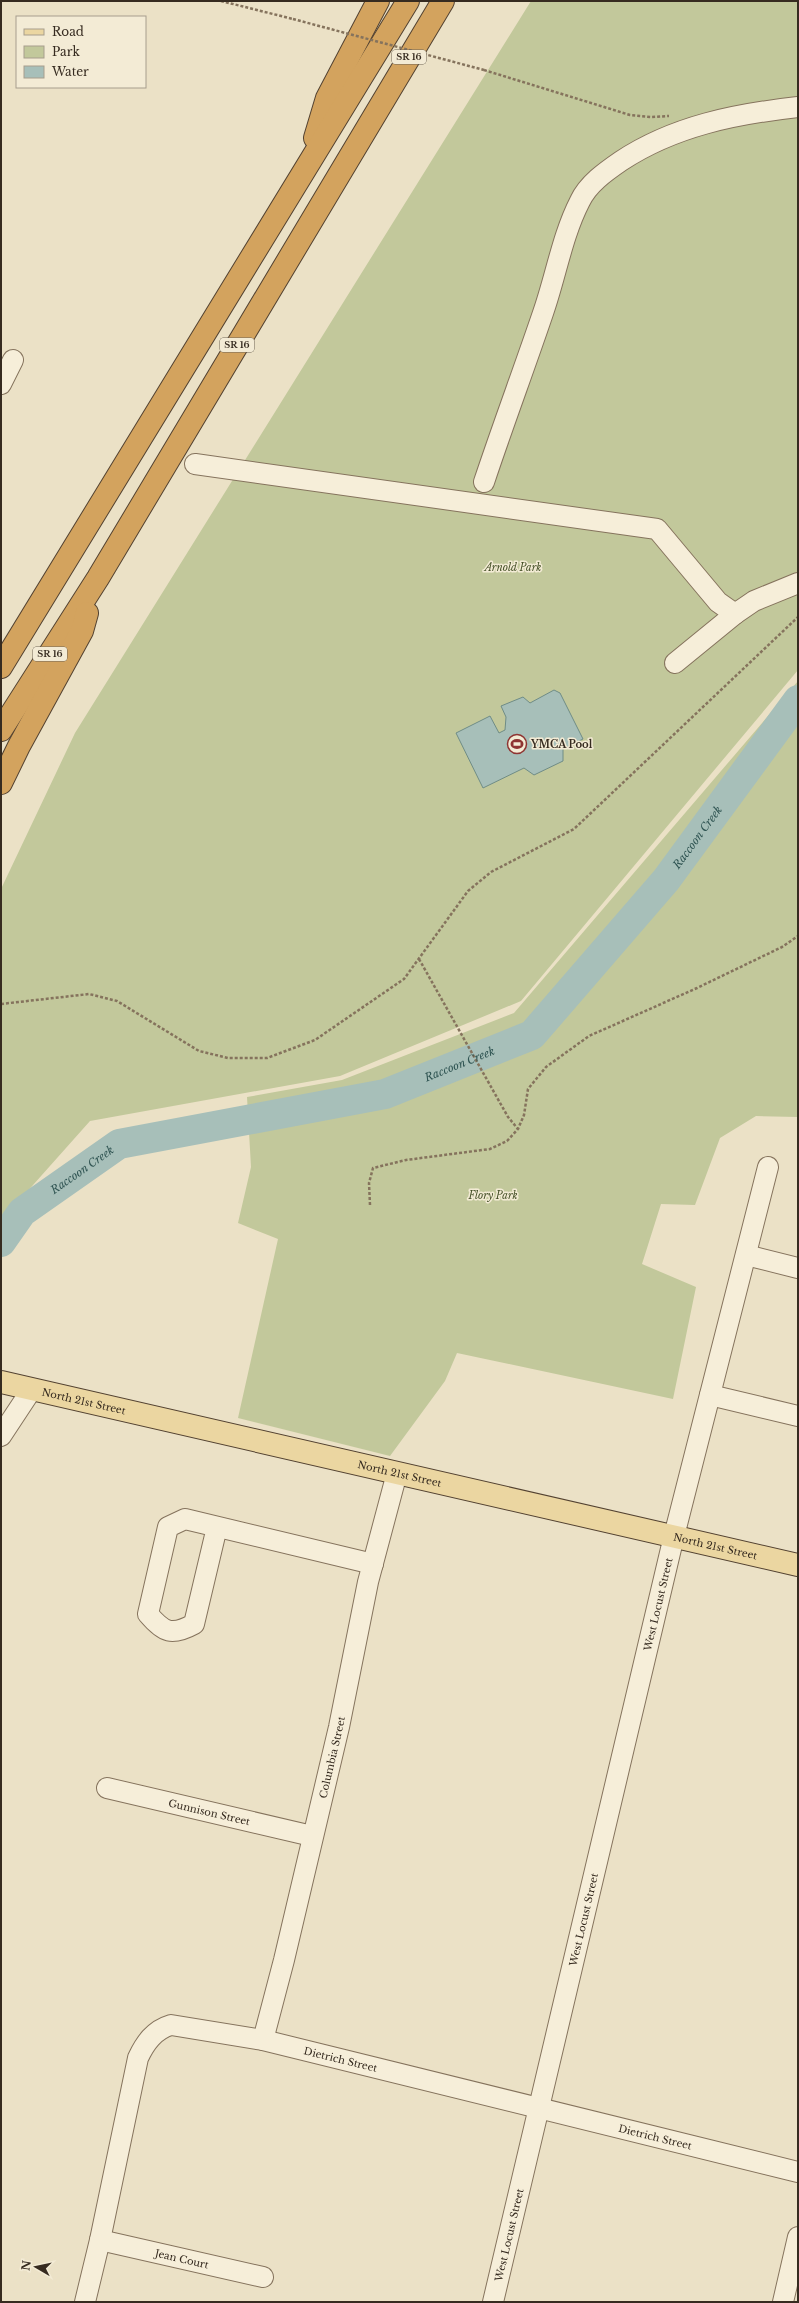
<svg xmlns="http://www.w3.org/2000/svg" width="799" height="2303" viewBox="0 0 799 2303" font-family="'Libre Baskerville',serif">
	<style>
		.green { fill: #c2c89b }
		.water { fill: #a7bfb9; stroke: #6f8c86 }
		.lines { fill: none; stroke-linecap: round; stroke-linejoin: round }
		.river { stroke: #a7bfb9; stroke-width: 30 }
		.minor-casing { stroke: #85735d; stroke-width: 22 }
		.major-casing { stroke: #534231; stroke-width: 24 }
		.highway-casing { stroke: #534231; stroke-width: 24 }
		.path { stroke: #85735d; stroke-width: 2.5; stroke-dasharray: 3 2; stroke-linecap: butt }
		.minor { stroke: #f6eed9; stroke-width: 20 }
		.major { stroke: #ebd6a1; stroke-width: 22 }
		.highway { stroke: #d3a35e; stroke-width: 22 }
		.path-bridge { stroke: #85735d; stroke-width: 2.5; stroke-dasharray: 3 2; stroke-linecap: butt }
		.labels { text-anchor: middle; stroke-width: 3; stroke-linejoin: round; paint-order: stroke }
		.shield { fill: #f3ebd5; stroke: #6f6556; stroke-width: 1 }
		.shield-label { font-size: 9px; font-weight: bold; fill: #362b20 }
		.park-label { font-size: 10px; font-style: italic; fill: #465128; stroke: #f3ebd5 }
		.poi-label { font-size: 10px; font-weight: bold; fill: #362b20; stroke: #f3ebd5; text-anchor: start }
		.street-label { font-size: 10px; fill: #362b20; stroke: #f3ebd5 }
		.water-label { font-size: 11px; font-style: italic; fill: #305553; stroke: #f3ebd5 }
	</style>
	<rect width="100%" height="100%" fill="#ebe1c6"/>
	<g class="green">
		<path d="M 531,1 L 798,1 L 798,670 L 521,1001 L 340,1076 L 90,1121 L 1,1221 L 1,889 L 75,733 Z"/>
		<path d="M 798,681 L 798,1117 L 756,1116 L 720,1138 L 695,1205 L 661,1204 L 642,1264 L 696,1287 L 673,1399 L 457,1353 L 445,1381 L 390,1456 L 238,1418 L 278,1239 L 238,1223 L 251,1167 L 247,1097 L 342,1080 L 514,1013 Z"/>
	</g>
	<path class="water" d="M 554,690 L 560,693 L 583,739 L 563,749 L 563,761 L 534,775 L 524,768 L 483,788 L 456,733 L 490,716 L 499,733 L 505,730 L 506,717 L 501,706 L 523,697 L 530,703 Z"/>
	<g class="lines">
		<path class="river" id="s1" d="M 1,1242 L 22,1212 L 119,1144 L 385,1094 L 532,1035 L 666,880 L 798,700"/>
		<g class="minor-casing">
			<g id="minor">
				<path d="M 1,384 L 13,360"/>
				<path d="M 195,464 L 657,529 L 718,602 L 735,614 L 754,601 L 798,583"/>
				<path d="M 484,482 C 503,425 524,369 543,313 C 556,276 562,236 580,201 C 588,184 605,172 621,161 C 674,126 735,114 798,107"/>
				<path d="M 675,663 L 735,614"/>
				<path d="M 746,1255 L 798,1268"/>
				<path d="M 710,1395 L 798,1416"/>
				<path d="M 1,1436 L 32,1389"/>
				<path d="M 217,1527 L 194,1624 C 172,1636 164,1633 148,1614 L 168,1527 L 185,1519 L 373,1564"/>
				<path id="s2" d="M 107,1788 L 312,1836"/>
				<path id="s3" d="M 263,2040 L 284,1960 L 339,1727 L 368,1582 L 397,1473"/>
				<path id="s4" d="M 100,2240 L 263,2277"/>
				<path id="s5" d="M 85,2302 L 100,2240 L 138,2058 C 145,2043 154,2030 171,2025 L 263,2040 L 798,2172"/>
				<path id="s6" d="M 493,2302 L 674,1536 L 768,1167"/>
				<path d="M 783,2302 L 798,2237"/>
			</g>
		</g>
		<g class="major-casing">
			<g id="major">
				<path id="s7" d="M 1,1382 L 798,1565"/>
			</g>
		</g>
		<g class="highway-casing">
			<g id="highway">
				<path d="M 315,138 L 327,98 L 378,1"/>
				<path d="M 1,667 L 408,1"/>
				<path d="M 1,730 L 98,578 L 443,1"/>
				<path d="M 1,783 L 19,746 L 82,631 L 87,613"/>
			</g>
		</g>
		<g class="path">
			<path d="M 221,1 L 293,19"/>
			<path d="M 484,70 L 630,115 L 651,117 L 669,116"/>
			<path d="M 419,959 L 508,1117 L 518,1129"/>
			<path d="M 1,1004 L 89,994 L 117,1001 L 199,1051 L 228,1058 L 267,1058 L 315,1040 L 404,979 L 468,891 L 491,872 L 574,829 L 798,617"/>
			<path d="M 370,1205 L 369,1183 L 373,1168 L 406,1160 L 490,1149 L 507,1141 L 518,1129 L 524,1115 L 528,1089 L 546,1067 L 589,1036 L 697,988 L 782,947 L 798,936"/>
		</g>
		<use href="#minor" class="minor"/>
		<use href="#major" class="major"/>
		<use href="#highway" class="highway"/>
		<path class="path-bridge" d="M 293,19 L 484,70"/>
	</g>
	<defs>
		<g id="stadium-ring" transform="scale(1)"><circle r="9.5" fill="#f3ebd5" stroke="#8f3432" stroke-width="1.5"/><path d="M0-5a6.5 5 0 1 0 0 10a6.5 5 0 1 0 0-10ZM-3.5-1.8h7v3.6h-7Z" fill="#8f3432"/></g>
	</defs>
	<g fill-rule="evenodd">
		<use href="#stadium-ring" x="517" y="744"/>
	</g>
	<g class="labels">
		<g class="shield">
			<rect x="392" y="50" width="34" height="14" rx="3"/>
			<rect x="220" y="338" width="34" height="14" rx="3"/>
			<rect x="33" y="647" width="34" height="14" rx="3"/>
		</g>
		<g class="shield-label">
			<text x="409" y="60">SR 16</text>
			<text x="237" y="348">SR 16</text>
			<text x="50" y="657">SR 16</text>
		</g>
		<g class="park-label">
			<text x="513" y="571">Arnold Park</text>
			<text x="493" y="1199">Flory Park</text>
		</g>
		<g class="poi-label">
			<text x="531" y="748">YMCA Pool</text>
		</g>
		<g class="street-label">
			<text dy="4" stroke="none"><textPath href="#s7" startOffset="85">North 21st Street</textPath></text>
			<text dy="4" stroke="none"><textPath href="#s7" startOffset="409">North 21st Street</textPath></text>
			<text dy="4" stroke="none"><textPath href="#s7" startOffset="733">North 21st Street</textPath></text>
			<text dy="4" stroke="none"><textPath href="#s6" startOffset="717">West Locust Street</textPath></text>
			<text dy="4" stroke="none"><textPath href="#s3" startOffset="291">Columbia Street</textPath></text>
			<text dy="4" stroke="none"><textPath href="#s2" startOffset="105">Gunnison Street</textPath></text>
			<text dy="4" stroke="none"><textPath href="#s6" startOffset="393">West Locust Street</textPath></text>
			<text dy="4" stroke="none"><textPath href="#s5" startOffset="471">Dietrich Street</textPath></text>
			<text dy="4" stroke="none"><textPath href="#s5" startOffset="795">Dietrich Street</textPath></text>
			<text dy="4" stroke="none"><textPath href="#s6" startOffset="69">West Locust Street</textPath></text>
			<text dy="4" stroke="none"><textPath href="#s4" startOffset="84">Jean Court</textPath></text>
		</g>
		<g class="water-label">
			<text dy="4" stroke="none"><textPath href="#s1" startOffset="842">Raccoon Creek</textPath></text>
			<text dy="4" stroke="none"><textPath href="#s1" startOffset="506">Raccoon Creek</textPath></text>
			<text dy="4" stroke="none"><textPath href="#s1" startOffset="110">Raccoon Creek</textPath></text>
		</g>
	</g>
	<rect width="799" height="2303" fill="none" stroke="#362b20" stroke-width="4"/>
	<rect x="16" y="16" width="130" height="72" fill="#f3ebd5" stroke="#a79e8d"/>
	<rect x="24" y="29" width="20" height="6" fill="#ebd6a1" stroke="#a79e8d"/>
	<text x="52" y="36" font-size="12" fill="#362b20">Road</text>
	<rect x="24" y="46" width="20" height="12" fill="#c2c89b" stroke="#a79e8d"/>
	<text x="52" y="56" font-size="12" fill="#362b20">Park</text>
	<rect x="24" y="66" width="20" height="12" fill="#a7bfb9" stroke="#a79e8d"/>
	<text x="52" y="76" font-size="12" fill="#362b20">Water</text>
	<g transform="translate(36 2267) rotate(279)" stroke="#f3ebd5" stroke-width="3" paint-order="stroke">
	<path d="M0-3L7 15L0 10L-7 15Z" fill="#362b20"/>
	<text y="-6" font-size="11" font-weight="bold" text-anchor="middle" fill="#362b20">N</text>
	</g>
</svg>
